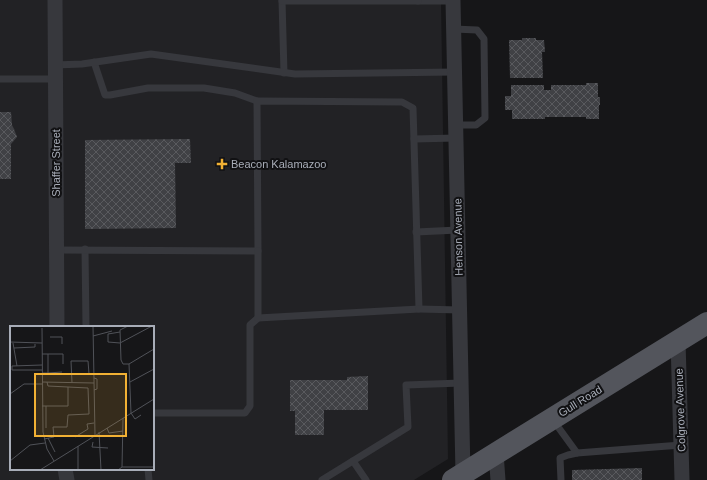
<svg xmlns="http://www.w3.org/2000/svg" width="707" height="480" viewBox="0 0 707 480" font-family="Helvetica,sans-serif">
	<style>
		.built { fill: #222225; fill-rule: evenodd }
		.building { fill: url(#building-cross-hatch) }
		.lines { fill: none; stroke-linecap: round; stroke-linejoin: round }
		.service { stroke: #37383d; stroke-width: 7 }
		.minor { stroke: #37383d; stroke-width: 15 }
		.primary { stroke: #53555c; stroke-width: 22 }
		.poi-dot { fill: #f2b134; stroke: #111113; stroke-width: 1.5 }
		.labels { text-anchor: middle; stroke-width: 4; stroke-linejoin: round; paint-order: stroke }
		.street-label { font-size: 11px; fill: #a8adb8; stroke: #111113 }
		.poi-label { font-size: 11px; fill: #a8adb8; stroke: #111113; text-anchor: start }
		.inset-road { fill: none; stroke: #505258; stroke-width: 1 }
		.view { fill: #f2b134; fill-opacity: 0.15; stroke: #f2b134; stroke-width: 2 }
		.inset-edge { fill: none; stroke: #a8adb8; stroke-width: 2 }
	</style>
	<defs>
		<pattern id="building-cross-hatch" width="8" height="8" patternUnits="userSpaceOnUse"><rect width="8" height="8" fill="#404145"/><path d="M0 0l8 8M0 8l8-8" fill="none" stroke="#595a5e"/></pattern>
	</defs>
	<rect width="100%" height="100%" fill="#161618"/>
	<path class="built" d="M 0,0 L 441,0 L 448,459 L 414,480 L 0,480 ZM 11,327 L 153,327 L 153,469 L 11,469 Z"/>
	<g class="building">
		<path d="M 522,38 L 536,38 L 536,40 L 544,40 L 545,52 L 542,52 L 543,78 L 510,78 L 509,40 L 522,40 Z"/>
		<path d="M 586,83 L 598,83 L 598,97 L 600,97 L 600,105 L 599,105 L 599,119 L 586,119 L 586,117 L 545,117 L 545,119 L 512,119 L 512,110 L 505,110 L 505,96 L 511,96 L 511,85 L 544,85 L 544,90 L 551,90 L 551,85 L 586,85 Z"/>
		<path d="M 0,112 L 11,112 L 12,125 L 14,129 L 17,137 L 11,144 L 11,179 L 0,179 Z"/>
		<path d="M 190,139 L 191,163 L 175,163 L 176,228 L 85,229 L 85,140 Z"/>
		<path d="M 368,376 L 368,410 L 324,410 L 324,435 L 295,435 L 295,411 L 290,411 L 290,380 L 347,380 L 347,377 Z"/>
		<path d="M 642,468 L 642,480 L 572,480 L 572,470 Z"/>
	</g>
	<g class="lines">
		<g class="service">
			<path d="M 282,0 L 284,73"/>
			<path d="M 418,0 L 418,1 L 453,1"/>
			<path d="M 282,1 L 418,1"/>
			<path d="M 454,29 L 477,30 L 484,39 L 485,118 L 476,125 L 456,125"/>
			<path d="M 94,62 L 105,95 L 110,95 L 148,88 L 204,88 L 235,93 L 257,101"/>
			<path d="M 55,65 L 82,64 L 151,54 L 295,74 L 455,72"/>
			<path d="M 0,79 L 55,79"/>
			<path d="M 414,139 L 456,138"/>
			<path d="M 416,232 L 458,230"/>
			<path d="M 85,249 L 86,327"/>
			<path d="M 56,250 L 258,251 L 257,101 L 402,102 L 413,108 L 419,309 L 258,318 L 250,325 L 250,406 L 245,413 L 153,413"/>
			<path d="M 258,251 L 258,318"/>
			<path d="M 419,309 L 460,310"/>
			<path d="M 553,420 L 577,453 L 681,445"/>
			<path d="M 353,461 L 366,480"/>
			<path d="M 148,469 L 149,480"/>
			<path d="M 322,480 L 408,427 L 406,385 L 461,383"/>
			<path d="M 561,480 L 560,458 L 568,455 L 577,453"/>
		</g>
		<g class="minor">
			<path d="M 55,0 L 57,327"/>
			<path d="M 453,0 L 463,474"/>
			<path d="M 678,341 L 682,480"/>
			<path d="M 496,453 L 498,480"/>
			<path d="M 65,469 L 67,480"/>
		</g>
		<path class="primary" d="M 453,480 L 707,323"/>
	</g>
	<path class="poi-dot" d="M220 158h4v4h4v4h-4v4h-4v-4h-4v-4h4z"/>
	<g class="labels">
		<g class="street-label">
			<text transform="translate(56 163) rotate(-90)" y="4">Shaffer Street</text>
			<text transform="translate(458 237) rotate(-91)" y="4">Henson Avenue</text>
			<text transform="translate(580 401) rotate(-32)" y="4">Gull Road</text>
			<text transform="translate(680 410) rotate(-92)" y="4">Colgrove Avenue</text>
		</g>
		<g class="poi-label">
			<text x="231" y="168">Beacon Kalamazoo</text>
		</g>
	</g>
	<g transform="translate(10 326)">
		<rect width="144" height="144" fill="#161618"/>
		<path class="inset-road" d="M 83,0 L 85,109M 118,0 L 110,4 L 111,34 L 113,38 L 119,38M 32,2 L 33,106 L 37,123 L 44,135M 110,6 L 98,8 L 98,16 L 110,17 L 142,0M 83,10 L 102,5M 40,11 L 52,11 L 52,18M 0,16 L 32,17M 3,17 L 7,40M 4,22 L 25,21 L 25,18M 32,28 L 53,28 L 53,38M 119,38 L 121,87 L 125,93 L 131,89M 119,38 L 144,23M 32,39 L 2,40 L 2,44 L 32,44M 32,47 L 38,47 L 38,28M 38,47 L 52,46M 61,48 L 79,48M 84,52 L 87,53 L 87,63 L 84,64M 32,56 L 84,57M 37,56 L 38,60 L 58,61M 120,56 L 144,43M 62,57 L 61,35 L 78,35 L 79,48 L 83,48M 0,68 L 14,58 L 32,58M 32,80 L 58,80 L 58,61 L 78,62 L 79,88 L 58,89 L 57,101 L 43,101 L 44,111 L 34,113M 36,80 L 36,102M 97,102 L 99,107 L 113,105M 89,106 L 91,144M 65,111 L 78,103 L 77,98 L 84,97M 38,112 L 45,126M 83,116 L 82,121 L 98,122M 68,120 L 68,144M 0,135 L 20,119 L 35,117M 112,141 L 113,92M 30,144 L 144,73M 108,144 L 112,141 L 144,141"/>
		<path class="view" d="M 25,48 L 116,48 L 116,110 L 25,110 Z"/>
		<rect width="144" height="144" class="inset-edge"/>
	</g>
</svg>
